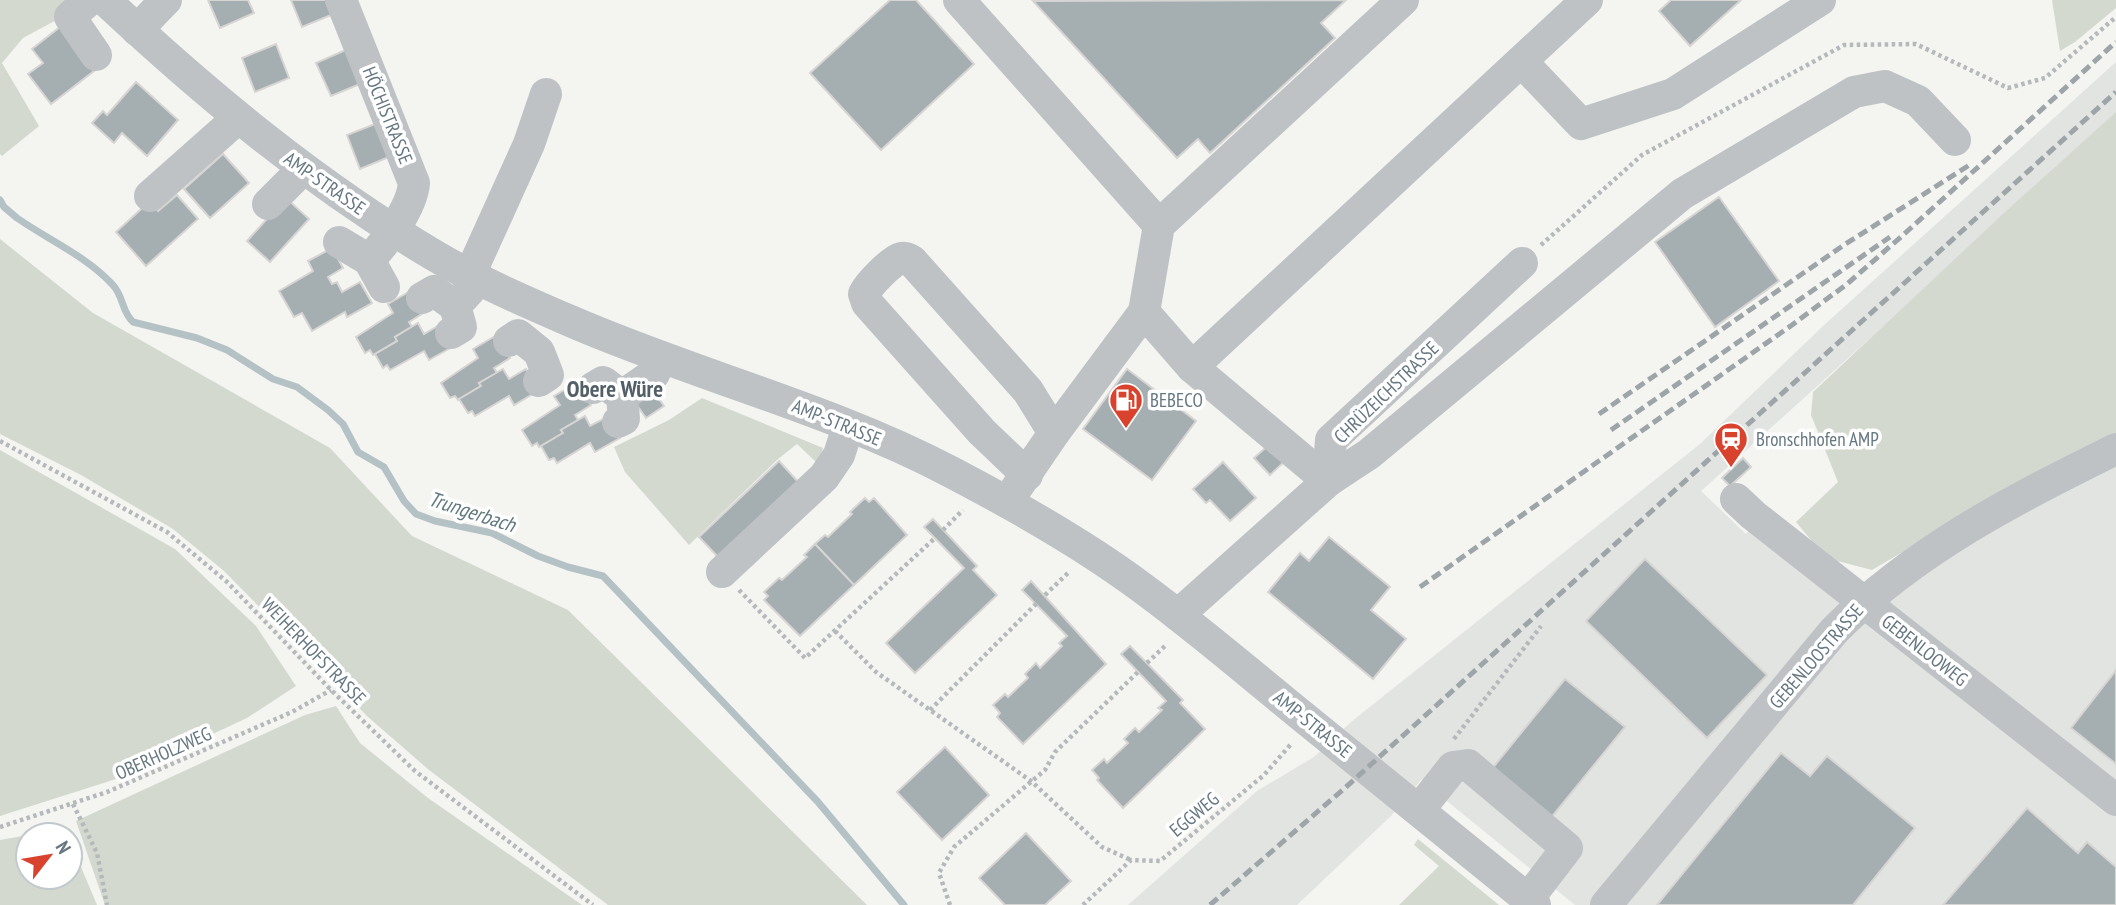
<svg xmlns="http://www.w3.org/2000/svg" width="2116" height="905" viewBox="0 0 2116 905" font-family="'PT Sans Narrow',sans-serif">
	<style>
		.built { fill: #e2e4e2 }
		.green { fill: #d4d9d0 }
		.lines { fill: none; stroke-linecap: round; stroke-linejoin: round }
		.stream { stroke: #b4c2c5; stroke-width: 7 }
		.building { fill: #a5aeb1; stroke: #d6d5d3; stroke-width: 2 }
		.path { stroke: #b6b9bb; stroke-width: 4.5; stroke-dasharray: 3.5 3.5; stroke-linecap: butt }
		.minor { stroke: #bec2c5; stroke-width: 32 }
		.rail { stroke: #9da5a9; stroke-width: 5; stroke-dasharray: 10 5; stroke-linecap: butt }
		.labels { text-anchor: middle; stroke-width: 7; stroke-linejoin: round; paint-order: stroke }
		.street-label { font-size: 19px; fill: #657780; stroke: #fff }
		.poi-label { font-size: 19px; fill: #657780; stroke: #fff; text-anchor: start }
		.water-label { font-size: 21px; font-style: italic; fill: #60797e; stroke: #fff }
		.quarter-label { font-size: 23px; font-weight: bold; fill: #525f66; stroke: #fff }
	</style>
	<rect width="100%" height="100%" fill="#f4f4f1"/>
	<path class="built" d="M 2116,62 L 2116,116 L 1701,491 L 1746,534 L 1754,525 L 1864,585 L 2116,461 L 2116,905 L 1575,905 L 1421,780 L 1391,816 L 1297,905 L 1128,905 L 1257,791 L 1314,757 L 1351,722 L 1700,444 L 1823,326 Z"/>
	<g class="green">
		<path d="M 0,0 L 75,0 L 64,16 L 23,38 L 2,63 L 39,126 L 2,156 L 0,154 Z"/>
		<path d="M 2052,0 L 2116,0 L 2116,8 L 2075,42 L 2060,51 Z"/>
		<path d="M 2116,112 L 2116,437 L 1976,509 L 1872,570 L 1826,558 L 1796,522 L 1838,482 L 1811,415 L 1813,392 L 2005,212 Z"/>
		<path d="M 0,239 L 93,313 L 330,448 L 412,536 L 568,610 L 867,905 L 608,905 L 429,770 L 368,717 L 224,571 L 173,529 L 81,475 L 0,434 Z"/>
		<path d="M 702,398 L 823,448 L 818,464 L 797,444 L 778,459 L 689,545 L 625,472 L 614,447 L 669,420 Z"/>
		<path d="M 0,450 L 175,549 L 256,626 L 296,686 L 247,718 L 116,779 L 0,816 Z"/>
		<path d="M 336,706 L 360,743 L 428,798 L 582,905 L 105,905 L 76,821 L 305,715 Z"/>
		<path d="M 28,835 L 28,877 L 70,877 L 70,841 L 97,905 L 0,905 L 0,840 Z"/>
		<path d="M 1418,839 L 1499,905 L 1399,905 L 1439,866 L 1414,845 Z"/>
	</g>
	<g class="lines">
		<path class="stream" d="M 0,200 L 4,207 L 17,218 C 47,239 86,256 112,284 C 124,296 121,311 133,322 L 197,338 L 227,350 L 273,379 L 297,387 L 328,410 L 343,424 L 358,452 L 384,467 L 404,501 L 416,514 L 435,521 L 492,533 L 538,556 L 568,567 L 603,576 L 818,802 L 904,905"/>
	</g>
	<g class="building">
		<path d="M 208,0 L 248,0 L 254,13 L 220,28 Z"/>
		<path d="M 291,0 L 330,0 L 336,13 L 302,27 Z"/>
		<path d="M 890,0 L 916,0 L 974,64 L 881,150 L 810,73 Z"/>
		<path d="M 1346,0 L 1321,23 L 1335,38 L 1210,153 L 1198,139 L 1177,158 L 1033,1 Z"/>
		<path d="M 1671,0 L 1741,0 L 1690,46 L 1659,11 Z"/>
		<path d="M 60,27 L 94,71 L 51,104 L 28,74 L 43,63 L 32,49 Z"/>
		<path d="M 276,44 L 289,78 L 255,92 L 242,58 Z"/>
		<path d="M 350,48 L 365,82 L 331,96 L 316,63 Z"/>
		<path d="M 136,82 L 178,120 L 147,156 L 122,133 L 114,143 L 92,123 L 103,111 L 107,115 Z"/>
		<path d="M 380,122 L 394,155 L 360,169 L 347,135 Z"/>
		<path d="M 223,154 L 249,183 L 210,218 L 184,189 Z"/>
		<path d="M 177,195 L 198,219 L 146,266 L 116,232 L 150,201 L 158,211 Z"/>
		<path d="M 1719,197 L 1779,281 L 1715,327 L 1655,242 Z"/>
		<path d="M 286,198 L 309,219 L 270,262 L 247,241 Z"/>
		<path d="M 332,248 L 343,268 L 328,277 L 332,284 L 337,282 L 342,292 L 360,282 L 372,303 L 347,317 L 345,312 L 312,331 L 302,313 L 294,317 L 279,291 L 313,271 L 308,261 Z"/>
		<path d="M 412,290 L 425,312 L 409,322 L 412,327 L 395,337 L 397,341 L 373,355 L 370,350 L 365,353 L 356,337 L 393,313 L 388,304 Z"/>
		<path d="M 418,323 L 424,334 L 441,324 L 454,346 L 429,360 L 424,351 L 390,370 L 387,365 L 383,368 L 375,354 L 397,341 L 395,337 Z"/>
		<path d="M 497,335 L 510,358 L 494,368 L 497,373 L 479,383 L 481,386 L 458,400 L 455,396 L 450,398 L 441,383 L 478,358 L 473,349 Z"/>
		<path d="M 503,369 L 509,379 L 526,369 L 538,391 L 514,405 L 509,396 L 475,416 L 472,411 L 468,413 L 459,399 L 481,386 L 479,383 Z"/>
		<path d="M 1127,369 L 1196,421 L 1152,480 L 1083,429 Z"/>
		<path d="M 578,382 L 591,405 L 575,415 L 578,420 L 561,430 L 563,433 L 539,447 L 537,443 L 532,446 L 522,430 L 560,405 L 554,396 Z"/>
		<path d="M 652,389 L 664,406 L 646,418 L 634,401 Z"/>
		<path d="M 585,416 L 590,426 L 607,417 L 620,438 L 595,452 L 590,443 L 557,463 L 554,458 L 549,460 L 541,446 L 563,433 L 561,430 Z"/>
		<path d="M 1271,443 L 1286,460 L 1270,475 L 1254,458 Z"/>
		<path d="M 1743,458 L 1751,467 L 1730,486 L 1722,478 Z"/>
		<path d="M 779,461 L 800,484 L 720,559 L 699,537 Z"/>
		<path d="M 1223,462 L 1256,498 L 1230,521 L 1210,500 L 1206,503 L 1193,489 Z"/>
		<path d="M 865,498 L 869,502 L 874,498 L 907,535 L 854,585 L 815,544 L 825,535 L 828,537 L 852,514 L 850,512 Z"/>
		<path d="M 933,519 L 977,566 L 973,570 L 997,595 L 915,673 L 886,643 L 964,568 L 924,527 Z"/>
		<path d="M 1329,537 L 1390,587 L 1371,610 L 1406,639 L 1373,679 L 1268,592 L 1300,553 L 1309,561 Z"/>
		<path d="M 815,544 L 854,585 L 800,636 L 764,600 L 768,596 L 764,592 L 779,578 L 782,580 L 807,557 L 804,555 Z"/>
		<path d="M 1645,559 L 1767,675 L 1707,738 L 1586,621 Z"/>
		<path d="M 1031,581 L 1106,664 L 1023,744 L 997,717 L 1000,713 L 993,705 L 1005,694 L 1008,697 L 1028,678 L 1025,674 L 1036,663 L 1040,668 L 1062,646 L 1059,643 L 1067,636 L 1022,590 Z"/>
		<path d="M 1130,646 L 1183,700 L 1180,703 L 1205,729 L 1123,808 L 1097,780 L 1099,778 L 1092,770 L 1104,759 L 1107,763 L 1128,743 L 1124,739 L 1135,728 L 1139,732 L 1162,710 L 1158,708 L 1166,701 L 1121,654 Z"/>
		<path d="M 2116,670 L 2116,764 L 2071,728 Z"/>
		<path d="M 1565,679 L 1625,727 L 1550,819 L 1491,770 Z"/>
		<path d="M 945,747 L 989,795 L 942,840 L 897,792 Z"/>
		<path d="M 1781,753 L 1810,776 L 1827,756 L 1915,828 L 1853,905 L 1657,905 Z"/>
		<path d="M 2027,808 L 2078,853 L 2087,842 L 2116,867 L 2116,905 L 1943,905 Z"/>
		<path d="M 1026,833 L 1071,881 L 1045,905 L 1005,905 L 979,878 Z"/>
	</g>
	<g class="lines">
		<g class="path">
			<path d="M 1541,245 L 1642,155 L 1844,45 L 1916,44 L 2008,88 L 2045,78 L 2116,17"/>
			<path d="M 0,441 L 167,532 L 226,581 L 331,690 L 415,771 L 593,905"/>
			<path d="M 943,530 L 963,510"/>
			<path d="M 739,590 L 805,658 L 935,538"/>
			<path d="M 1045,595 L 1068,573"/>
			<path d="M 835,631 L 876,672 L 1031,781 L 1102,847 L 1131,860"/>
			<path d="M 1147,663 L 1167,644"/>
			<path d="M 930,710 L 1037,603"/>
			<path d="M 1454,739 L 1541,626"/>
			<path d="M 73,804 L 97,853 L 107,905"/>
			<path d="M 0,827 L 107,792 L 292,712 L 331,690"/>
			<path d="M 950,905 L 939,873 L 954,847 L 1045,770 L 1055,752 L 1138,672"/>
			<path d="M 1083,905 L 1131,860 L 1160,861 L 1264,775 L 1292,743"/>
		</g>
		<g class="minor">
			<path d="M 89,0 L 70,17 L 96,55"/>
			<path d="M 105,0 C 208,96 315,185 437,257 C 478,281 524,301 568,320 C 694,375 829,408 951,472 C 1016,506 1082,543 1141,587 C 1197,628 1249,673 1302,716 C 1380,779 1457,842 1535,905"/>
			<path d="M 959,0 L 1159,225"/>
			<path d="M 137,30 L 166,0"/>
			<path d="M 1522,62 L 1581,124 L 1673,94 L 1820,0"/>
			<path d="M 150,196 L 238,118"/>
			<path d="M 268,204 L 303,169"/>
			<path d="M 339,242 L 369,260 C 386,242 412,208 414,183 L 341,0"/>
			<path d="M 369,260 L 384,287"/>
			<path d="M 422,298 L 434,291 L 455,306 L 461,327 L 451,333"/>
			<path d="M 455,306 L 469,291 L 476,261 L 529,144 L 546,94"/>
			<path d="M 1144,312 L 1192,367 L 1587,0"/>
			<path d="M 509,341 L 518,335 L 539,352 L 548,375 L 539,381"/>
			<path d="M 1192,367 L 1328,481 L 1369,454 L 1682,194 L 1854,92 L 1885,86 L 1918,101 L 1955,140"/>
			<path d="M 593,388 L 603,382 L 622,396 L 624,419 L 618,422"/>
			<path d="M 622,396 L 654,374 L 661,357"/>
			<path d="M 1027,475 L 982,432 L 867,303 L 864,294 C 867,286 892,260 901,258 C 906,257 908,259 912,261 L 1028,391 L 1054,433"/>
			<path d="M 1736,499 L 1753,515 L 2116,800"/>
			<path d="M 1007,502 L 1054,433 L 1144,312 L 1159,225 L 1403,0"/>
			<path d="M 722,572 L 824,477 L 839,455 L 848,427"/>
			<path d="M 1178,615 L 1328,481 L 1331,440 L 1522,263"/>
			<path d="M 1419,810 L 1453,767 L 1468,765 L 1567,848 L 1528,899"/>
			<path d="M 1606,905 L 1834,631 C 1913,551 2016,498 2116,449"/>
		</g>
		<g class="rail">
			<path d="M 1599,414 L 1844,245 L 1971,164"/>
			<path d="M 1611,430 L 1890,237"/>
			<path d="M 1420,587 L 1792,325 L 1847,284 L 1902,236 L 2116,42"/>
			<path d="M 1210,905 L 1346,787 L 2116,92"/>
		</g>
	</g>
	<defs>
		<g id="fuel-pin" transform="scale(1.75)"><path d="M0 17L-7.5 6A9.5 9.5 0 1 1 7.5 6Z" fill="#d9422c" stroke="#fff"/><path d="M-5.5-6h7V0h2V4h1.3V-2.5L3-4.5l.8-.8L6-3V5H2.5V1h-1V6h-7ZM-4.2-4.7v3.2H.2V-4.7Z" fill="#fff"/></g>
		<g id="station-pin" transform="scale(1.75)"><path d="M0 17L-7.5 6A9.5 9.5 0 1 1 7.5 6Z" fill="#d9422c" stroke="#fff"/><path d="M-3-6H3Q5-6 5-4V2Q5 4 3 4L4.5 6H3L1.5 4h-3L-3 6H-4.5L-3 4Q-5 4-5 2V-4Q-5-6-3-6ZM-3.5-4v3h7v-3ZM-3.5 1v1.5H-2V1ZM2 1v1.5H3.5V1Z" fill="#fff"/></g>
	</defs>
	<g fill-rule="evenodd">
		<use href="#fuel-pin" x="1126" y="400"/>
		<use href="#station-pin" x="1731" y="439"/>
	</g>
	<g class="labels">
		<g class="street-label">
			<text transform="translate(388 115) rotate(68)" y="7">HÖCHISTRASSE</text>
			<text transform="translate(325 183) rotate(35)" y="7">AMP-STRASSE</text>
			<text transform="translate(1386 392) rotate(-44)" y="7">CHRÜZEICHSTRASSE</text>
			<text transform="translate(837 422) rotate(22)" y="7">AMP-STRASSE</text>
			<text transform="translate(1925 650) rotate(38)" y="7">GEBENLOOWEG</text>
			<text transform="translate(314 651) rotate(46)" y="7">WEIHERHOFSTRASSE</text>
			<text transform="translate(1816 656) rotate(-49)" y="7">GEBENLOOSTRASSE</text>
			<text transform="translate(1313 724) rotate(39)" y="7">AMP-STRASSE</text>
			<text transform="translate(163 753) rotate(-24)" y="7">OBERHOLZWEG</text>
			<text transform="translate(1194 814) rotate(-40)" y="7">EGGWEG</text>
		</g>
		<g class="poi-label">
			<text x="1150" y="407">BEBECO</text>
			<text x="1756" y="446">Bronschhofen AMP</text>
		</g>
		<g class="water-label">
			<text transform="translate(472 512) rotate(18)" y="7">Trungerbach</text>
		</g>
		<g class="quarter-label">
			<text x="615" y="397">Obere Würe</text>
		</g>
	</g>
	<g transform="translate(49 856) rotate(59)"><circle r="33" fill="#ffffff" stroke="#c1c9cc" stroke-width="2"/>
	<path d="M0-5L12 26L0 18L-12 26Z" fill="#d9422c"/>
	<text y="-10" font-size="19" font-weight="bold" text-anchor="middle" fill="#657780">N</text>
	</g>
</svg>
